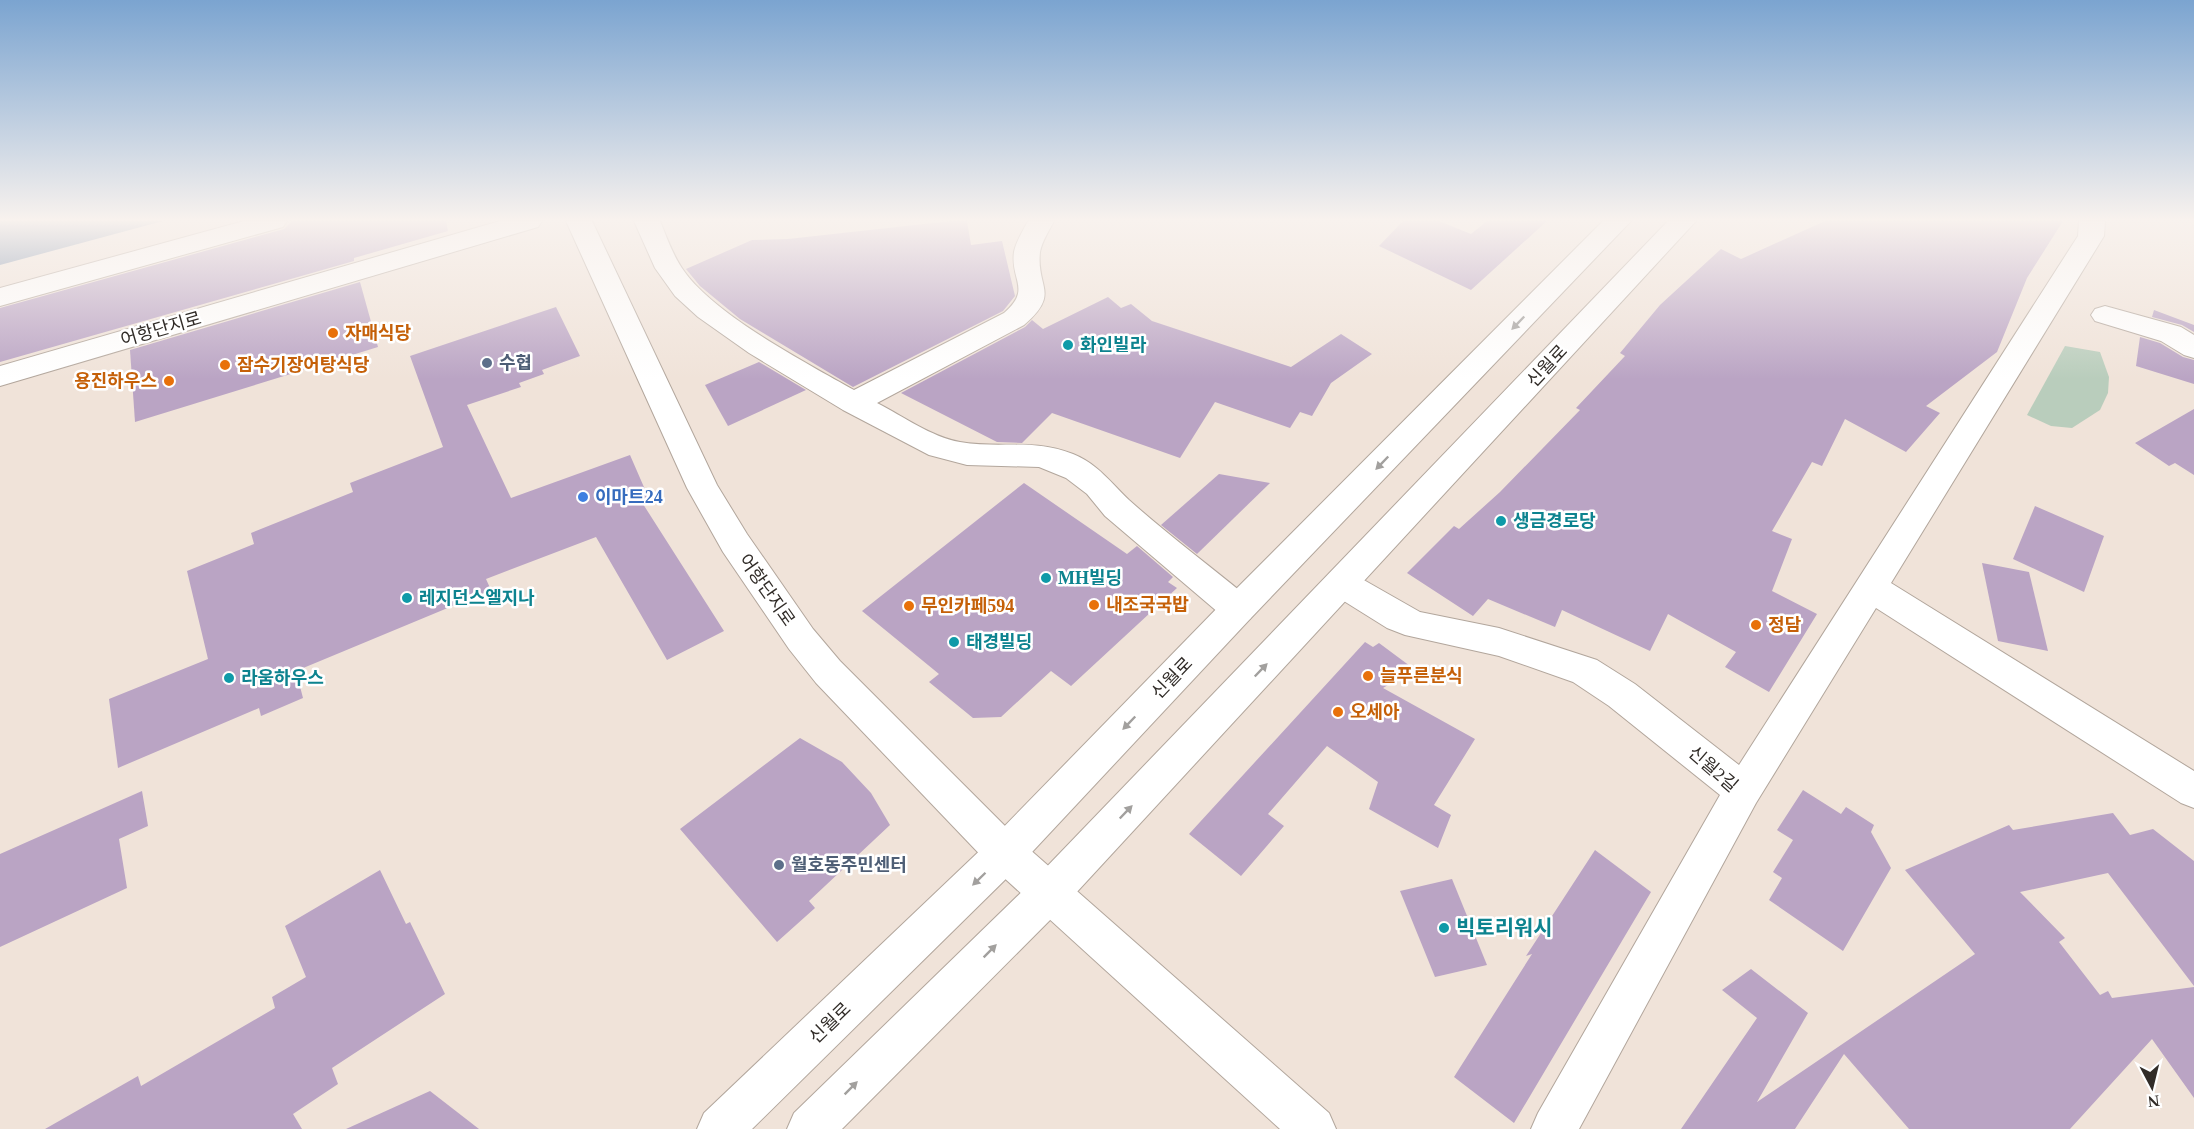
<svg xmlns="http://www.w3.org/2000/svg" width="2194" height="1129" viewBox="0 0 2194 1129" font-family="'Times New Roman','Noto Sans KR',serif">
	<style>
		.green { fill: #b9cdbc }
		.water { fill: #788dab }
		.building { fill: #baa4c4 }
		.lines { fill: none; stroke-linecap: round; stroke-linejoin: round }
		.minor-casing { stroke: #b2a69c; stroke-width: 2 }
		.tertiary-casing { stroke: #b2a69c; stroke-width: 2 }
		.minor { fill: #fff; fill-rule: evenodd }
		.tertiary { fill: #fff; fill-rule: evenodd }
		.oneway { fill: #a2a09e }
		.food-dot { fill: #e8710a; stroke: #fff; stroke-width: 2 }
		.culture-dot { fill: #0f9aa8; stroke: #fff; stroke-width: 2 }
		.service-dot { fill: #5c6f8a; stroke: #fff; stroke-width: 2 }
		.shop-dot { fill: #3f7fe0; stroke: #fff; stroke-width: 2 }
		.labels { text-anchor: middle; stroke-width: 5; stroke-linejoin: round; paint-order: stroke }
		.street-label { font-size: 18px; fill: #312c28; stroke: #fff }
		.food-label { font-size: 18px; font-weight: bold; fill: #c56008; stroke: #fff; text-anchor: start }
		.culture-label { font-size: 18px; font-weight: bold; fill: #0d838f; stroke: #fff; text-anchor: start }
		.service-label { font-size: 18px; font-weight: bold; fill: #4e5e75; stroke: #fff; text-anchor: start }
		.shop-label { font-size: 18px; font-weight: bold; fill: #366cbe; stroke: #fff; text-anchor: start }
		.near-culture-label { font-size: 21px; font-weight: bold; fill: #0d838f; stroke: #fff; text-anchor: start }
	</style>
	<rect width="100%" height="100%" fill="#f0e3d9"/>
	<path class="green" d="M 2065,346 L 2100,352 L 2109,377 L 2108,393 L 2100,410 L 2072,428 L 2051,426 L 2027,415 Z"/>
	<path class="water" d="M 0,221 L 163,221 L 0,265 Z"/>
	<g class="building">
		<path d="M 446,221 L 448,231 L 354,258 L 354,261 L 0,362 L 0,308 L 284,229 L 292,221 Z"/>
		<path d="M 951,221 L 967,221 L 971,245 L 1002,241 L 1015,296 L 1003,311 L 853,387 L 740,319 L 700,286 L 686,269 L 752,240 L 788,239 Z"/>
		<path d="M 1403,221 L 1439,221 L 1471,234 L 1487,221 L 1547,221 L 1471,290 L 1379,246 Z"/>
		<path d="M 1825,221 L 2063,221 L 2027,278 L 1997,352 L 1926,406 L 1940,413 L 1906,452 L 1845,419 L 1822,466 L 1812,462 L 1772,531 L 1792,539 L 1772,591 L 1817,614 L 1769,692 L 1725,667 L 1736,652 L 1668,614 L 1650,651 L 1562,610 L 1555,627 L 1488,599 L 1473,616 L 1407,573 L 1454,526 L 1459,529 L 1500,492 L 1580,410 L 1576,408 L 1625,356 L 1620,353 L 1660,305 L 1721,249 L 1741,259 Z"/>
		<path d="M 360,282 L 378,347 L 135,422 L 130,350 Z"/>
		<path d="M 1108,297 L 1121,308 L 1131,304 L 1152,321 L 1291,367 L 1341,334 L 1372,354 L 1331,383 L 1312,416 L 1300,412 L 1290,428 L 1215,402 L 1180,458 L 1052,413 L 1022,443 L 997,442 L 901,393 L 1025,327 L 1032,320 L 1043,329 Z"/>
		<path d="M 556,307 L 580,356 L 542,370 L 544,374 L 519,383 L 521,387 L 467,405 L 511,498 L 630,455 L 650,501 L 643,504 L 724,631 L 667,660 L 596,537 L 486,579 L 491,590 L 296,671 L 303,698 L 261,716 L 259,708 L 118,768 L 109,699 L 208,659 L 187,571 L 254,544 L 251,533 L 353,492 L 350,483 L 443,447 L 410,356 Z"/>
		<path d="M 2154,310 L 2194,325 L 2194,332 L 2182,325 L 2152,317 Z"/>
		<path d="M 2140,337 L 2160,343 L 2183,357 L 2194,360 L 2194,384 L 2136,366 Z"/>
		<path d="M 759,362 L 806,390 L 728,426 L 705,385 Z"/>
		<path d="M 2194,409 L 2194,475 L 2175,463 L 2169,466 L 2135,443 Z"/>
		<path d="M 1219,474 L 1270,483 L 1197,554 L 1161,525 Z"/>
		<path d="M 1024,483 L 1127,554 L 1137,546 L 1173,577 L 1168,582 L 1177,588 L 1071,686 L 1051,671 L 1001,717 L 973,718 L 929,682 L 939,674 L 862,611 Z"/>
		<path d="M 2035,506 L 2104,536 L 2084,592 L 2013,559 Z"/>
		<path d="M 1982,563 L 2029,572 L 2048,651 L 1998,641 Z"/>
		<path d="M 1365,642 L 1373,647 L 1379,643 L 1414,669 L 1383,688 L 1475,739 L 1434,805 L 1451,815 L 1438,848 L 1369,809 L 1378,782 L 1327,746 L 1268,814 L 1284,826 L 1241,876 L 1189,834 Z"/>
		<path d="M 800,738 L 842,762 L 871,793 L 890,825 L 809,901 L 815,908 L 777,942 L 680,829 Z"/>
		<path d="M 1803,790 L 1841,814 L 1846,807 L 1874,825 L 1871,832 L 1891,868 L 1843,951 L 1769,900 L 1782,878 L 1773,872 L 1793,840 L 1777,830 Z"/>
		<path d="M 142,791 L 148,826 L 119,839 L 127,888 L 0,947 L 0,854 Z"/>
		<path d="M 2113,813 L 2130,835 L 2153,829 L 2194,861 L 2194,986 L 2108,873 L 2020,892 L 2065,938 L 2059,942 L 2100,995 L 2108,991 L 2112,998 L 2194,987 L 2194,1098 L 2152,1039 L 2070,1129 L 1909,1129 L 1844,1054 L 1795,1129 L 1681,1129 L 1757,1018 L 1722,990 L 1751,969 L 1808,1013 L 1757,1102 L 1975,954 L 1905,870 L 2009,825 L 2013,830 Z"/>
		<path d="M 1595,850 L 1651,892 L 1514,1123 L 1454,1077 L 1532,954 L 1526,956 Z"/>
		<path d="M 380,870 L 406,924 L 410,922 L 445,994 L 332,1068 L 338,1084 L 293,1114 L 302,1129 L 45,1129 L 138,1076 L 141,1086 L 275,1008 L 272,997 L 306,977 L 285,926 Z"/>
		<path d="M 1452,879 L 1487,965 L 1435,977 L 1400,891 Z"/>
		<path d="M 430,1091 L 479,1129 L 346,1129 Z"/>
	</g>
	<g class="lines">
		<g class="minor-casing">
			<g id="minor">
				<path d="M 244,221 L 287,221 L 283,227 L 0,306 L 0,288 Z"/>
				<path d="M 500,221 L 542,221 L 538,227 L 0,386 L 0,366 Z"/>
				<path d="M 566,221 L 592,221 L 717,485 L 747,534 L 813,629 L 840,661 L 1019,840 L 1329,1113 L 1336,1129 L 1280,1129 L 991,866 L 816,683 L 789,649 L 723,552 L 687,488 Z"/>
				<path d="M 634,221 L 660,221 C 667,238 673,256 684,271 C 715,315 806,363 854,390 L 1004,313 C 1032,289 1010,280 1014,252 C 1016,241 1023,231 1028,221 L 1054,221 C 1049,231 1042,241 1040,252 C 1036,288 1061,293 1024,325 L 877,403 C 903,416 931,437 960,442 C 1001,449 1032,438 1073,454 C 1098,464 1111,483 1129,500 C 1168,535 1210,566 1250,599 L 1255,609 L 1250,619 L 1238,623 L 1226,619 L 1105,516 L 1087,494 L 1066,478 L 1039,467 L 967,465 L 929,455 L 843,410 L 749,353 L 698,317 L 675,296 L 655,268 Z"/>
				<path d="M 2079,221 L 2105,221 L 2104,236 L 1891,583 L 2194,771 L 2194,808 L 2181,803 L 1876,608 L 1756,803 L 1579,1129 L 1531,1129 L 1538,1113 L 1720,795 L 1609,706 L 1573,682 L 1499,656 L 1405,635 L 1387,628 L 1331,593 L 1326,584 L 1331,575 L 1343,571 L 1355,575 L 1420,612 L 1499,628 L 1597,660 L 1635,684 L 1739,765 L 2078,236 Z"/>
				<path d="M 2105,306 L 2181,327 L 2194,335 L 2194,358 L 2184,355 L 2161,341 L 2095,321 L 2091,315 L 2095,309 Z"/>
			</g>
		</g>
		<g class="tertiary-casing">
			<g id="tertiary">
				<path d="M 1603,221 L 1631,221 L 1250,619 L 1019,866 L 752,1129 L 697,1129 L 704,1113 L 991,840 L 1226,599 Z"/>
				<path d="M 1668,221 L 1696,221 L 1063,907 L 842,1129 L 787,1129 L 794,1113 L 1035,879 Z"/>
			</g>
		</g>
		<use href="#minor" class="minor"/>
		<use href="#tertiary" class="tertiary"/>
	</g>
	<defs><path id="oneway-solid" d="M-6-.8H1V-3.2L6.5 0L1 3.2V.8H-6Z" transform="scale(1.5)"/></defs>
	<g class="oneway">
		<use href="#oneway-solid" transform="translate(1518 323) rotate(134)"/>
		<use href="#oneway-solid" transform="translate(1382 463) rotate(134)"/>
		<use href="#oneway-solid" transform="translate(1261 670) rotate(-46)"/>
		<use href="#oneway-solid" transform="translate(1129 723) rotate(134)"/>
		<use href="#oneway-solid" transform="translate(1126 812) rotate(-46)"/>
		<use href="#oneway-solid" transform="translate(979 879) rotate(136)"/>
		<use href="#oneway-solid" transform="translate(990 951) rotate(-45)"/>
		<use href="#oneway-solid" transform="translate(851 1088) rotate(-45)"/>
	</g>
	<linearGradient id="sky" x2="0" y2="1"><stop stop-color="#7ba4d0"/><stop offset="0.58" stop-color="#f8f2ee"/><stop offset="1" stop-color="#f8f2ee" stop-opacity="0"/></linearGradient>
	<rect width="2194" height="379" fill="url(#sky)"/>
	<g class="food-dot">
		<circle cx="333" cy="333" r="6"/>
		<circle cx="225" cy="365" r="6"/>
		<circle cx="169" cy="381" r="6"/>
		<circle cx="1094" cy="605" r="6"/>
		<circle cx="909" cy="606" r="6"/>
		<circle cx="1756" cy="625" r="6"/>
		<circle cx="1368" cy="676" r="6"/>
		<circle cx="1338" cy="712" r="6"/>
	</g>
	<g class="culture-dot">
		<circle cx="1068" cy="345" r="6"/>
		<circle cx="1501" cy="521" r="6"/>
		<circle cx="1046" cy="578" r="6"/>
		<circle cx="407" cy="598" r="6"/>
		<circle cx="954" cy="642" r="6"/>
		<circle cx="229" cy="678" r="6"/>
		<circle cx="1444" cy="928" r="6"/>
	</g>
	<g class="service-dot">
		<circle cx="487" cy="363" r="6"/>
		<circle cx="779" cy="865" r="6"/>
	</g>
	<circle class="shop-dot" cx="583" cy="497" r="6"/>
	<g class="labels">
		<g class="street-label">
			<text transform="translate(161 329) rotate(-16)" y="6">어항단지로</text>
			<text transform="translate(1547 366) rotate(-47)" y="6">신월로</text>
			<text transform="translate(767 590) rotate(55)" y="6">어항단지로</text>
			<text transform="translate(1172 678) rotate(-46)" y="6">신월로</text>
			<text transform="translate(1713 769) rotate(41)" y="6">신월2길</text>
			<text transform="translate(830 1023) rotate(-44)" y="6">신월로</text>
		</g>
		<g class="food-label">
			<text x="345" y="339">자매식당</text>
			<text x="237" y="371">잠수기장어탕식당</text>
			<text x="157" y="387" text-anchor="end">용진하우스</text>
			<text x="1106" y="611">내조국국밥</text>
			<text x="921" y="612">무인카페594</text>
			<text x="1768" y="631">정담</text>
			<text x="1380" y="682">늘푸른분식</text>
			<text x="1350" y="718">오세아</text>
		</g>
		<g class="culture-label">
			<text x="1080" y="351">화인빌라</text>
			<text x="1513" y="527">생금경로당</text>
			<text x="1058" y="584">MH빌딩</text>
			<text x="419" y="604">레지던스엘지나</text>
			<text x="966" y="648">태경빌딩</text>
			<text x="241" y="684">라움하우스</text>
		</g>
		<g class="service-label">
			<text x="499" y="369">수협</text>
			<text x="791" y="871">월호동주민센터</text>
		</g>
		<g class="shop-label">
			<text x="595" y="503">이마트24</text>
		</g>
		<g class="near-culture-label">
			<text x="1456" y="935">빅토리워시</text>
		</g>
	</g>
	<g transform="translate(2152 1087) rotate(173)" stroke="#ffffff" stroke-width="4.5" paint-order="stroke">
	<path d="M0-4.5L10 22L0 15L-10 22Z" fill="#312c28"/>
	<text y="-9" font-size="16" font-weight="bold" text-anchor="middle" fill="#312c28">N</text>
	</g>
</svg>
